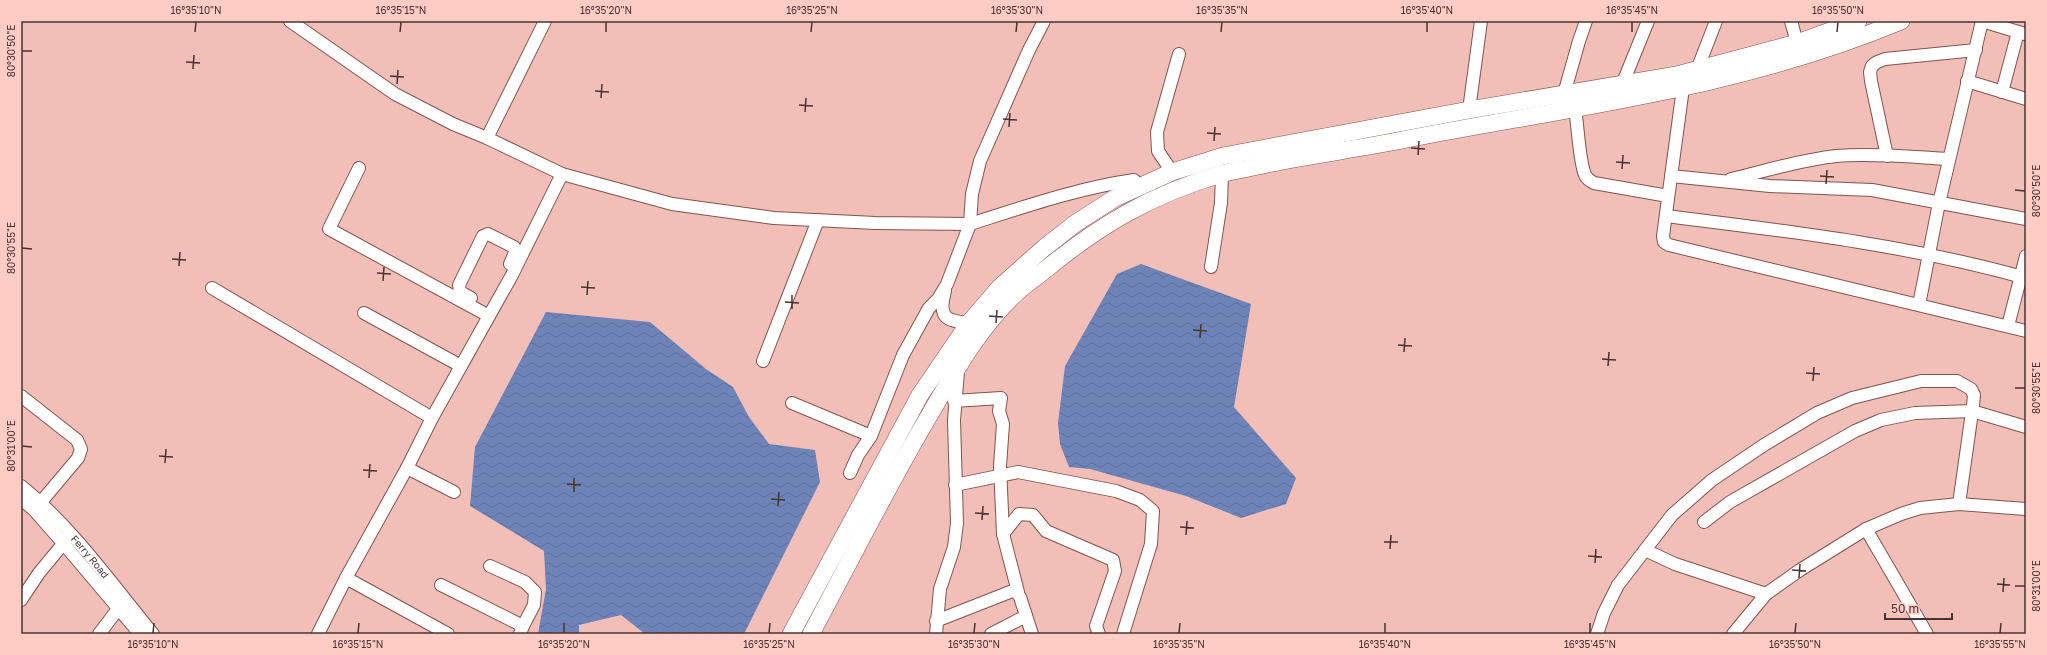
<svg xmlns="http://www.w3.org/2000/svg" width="2047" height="655" viewBox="0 0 2047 655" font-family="'Golos Text',sans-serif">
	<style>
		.water { fill: url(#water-waves) }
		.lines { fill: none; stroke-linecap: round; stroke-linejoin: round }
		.minor-casing { stroke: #80544f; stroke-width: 14 }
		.highway-casing { stroke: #80544f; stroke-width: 18 }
		.minor { stroke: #fff; stroke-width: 12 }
		.highway { stroke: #fff; stroke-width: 17 }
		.ticks { fill: none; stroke: #473331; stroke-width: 1.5 }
		.labels { text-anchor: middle; stroke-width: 4; stroke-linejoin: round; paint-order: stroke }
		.street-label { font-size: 10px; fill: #473331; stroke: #ffccc5 }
		.neatline { fill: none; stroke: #473331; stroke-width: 1.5 }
		.ticks-label { font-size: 10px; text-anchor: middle; fill: #473331 }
	</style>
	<defs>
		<pattern id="water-waves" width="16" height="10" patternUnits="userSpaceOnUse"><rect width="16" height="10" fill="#6e84b9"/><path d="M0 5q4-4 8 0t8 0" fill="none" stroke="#5c6d97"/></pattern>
	</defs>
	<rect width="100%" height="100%" fill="#f2bfb8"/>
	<g class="water">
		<path d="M 1141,264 L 1251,304 L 1234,407 L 1296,478 L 1286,504 L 1241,518 L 1186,496 L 1090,469 L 1069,467 L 1060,444 L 1058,423 L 1065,366 L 1117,274 Z"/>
		<path d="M 546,312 L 650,322 L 706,369 L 733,387 L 749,417 L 769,444 L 815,450 L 820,482 L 744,634 L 645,634 L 621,615 L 579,625 L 579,634 L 538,634 L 546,589 L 544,551 L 470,506 L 475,447 Z"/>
	</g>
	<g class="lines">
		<g class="minor-casing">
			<g id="minor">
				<path d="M 290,21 L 395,94 L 453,124 L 487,138 L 562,174 L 672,204 L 774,218 L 875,223 L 970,224 L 972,194 L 980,161 L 1029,50 L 1044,21"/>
				<path d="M 1791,21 L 1797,43"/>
				<path d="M 1982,21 L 2025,34"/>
				<path d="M 1697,70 L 1716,21"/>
				<path d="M 1967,81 L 2026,99"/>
				<path d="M 1622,85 L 1648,21"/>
				<path d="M 1683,88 L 1663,236 L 1664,242 L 1669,245 L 2026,331"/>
				<path d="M 2002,92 L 2018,32"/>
				<path d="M 1564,94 L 1579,41 L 1586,21"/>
				<path d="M 1575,109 C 1578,126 1579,160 1585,175 C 1587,179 1590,181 1594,183 L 1668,196"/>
				<path d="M 1469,110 L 1481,21"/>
				<path d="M 487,138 L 545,21"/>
				<path d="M 1887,156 L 1871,81 L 1870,72 L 1872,66 L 1877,62 L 1885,59 L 1976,50"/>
				<path d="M 359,168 L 329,229 L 489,316"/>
				<path d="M 1172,172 L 1158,151 L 1157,132 L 1179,54"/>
				<path d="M 1671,176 L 1770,186 L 1872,190 L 2026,219"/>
				<path d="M 1731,179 C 1765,171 1800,160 1836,156 C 1873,153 1912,157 1949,159"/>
				<path d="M 1666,216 C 1787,231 1909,245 2026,278"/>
				<path d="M 1211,267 L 1221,203 L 1222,174"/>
				<path d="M 212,288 L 432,418"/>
				<path d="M 945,291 C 938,317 945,321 969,323"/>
				<path d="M 471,298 L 460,292 L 459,285 L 483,236 L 488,234 L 514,247 L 516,250 L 510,264"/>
				<path d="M 1919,305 L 1939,203 L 1982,21"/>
				<path d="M 364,313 L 461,366"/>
				<path d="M 2008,326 L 2026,256"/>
				<path d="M 763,361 L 818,220"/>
				<path d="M 21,396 L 77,440 L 81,449 L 78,458 L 41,502"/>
				<path d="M 954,401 L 1001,398 L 999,411 L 1003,424 L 1000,466 L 1003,534 L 1018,592"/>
				<path d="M 792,403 L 871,436"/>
				<path d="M 407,468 L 454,492"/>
				<path d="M 850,473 L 858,455 L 871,436 L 903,355 L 929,308 L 938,299 L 947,284 L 970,224 C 1024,207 1078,188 1134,180 L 1139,186"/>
				<path d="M 955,485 L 1018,472 L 1116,491 L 1140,500 L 1153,511 L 1151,544 L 1123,634"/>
				<path id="s1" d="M 21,486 C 72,527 111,583 153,634"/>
				<path d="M 21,499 L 34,510 L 63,543 L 140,634"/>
				<path d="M 1704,522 L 1730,502 L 1855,431 L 1881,420 L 1915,413 L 1972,411 L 2026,427"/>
				<path d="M 1866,529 L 1927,634"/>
				<path d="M 1003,534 L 1019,514 L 1033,515 L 1046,531 L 1113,560 L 1115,571 L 1096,626 L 1099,634"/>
				<path d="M 1645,550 L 1675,564 L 1766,594"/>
				<path d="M 490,566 L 525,582 L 535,592 L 534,605 L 523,626"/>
				<path d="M 346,578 L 448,634"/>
				<path d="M 441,585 L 523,626 L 520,634"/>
				<path d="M 21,600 L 39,573 L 68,538"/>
				<path d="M 936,621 L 1015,590 L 1020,597 L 1032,634"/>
				<path d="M 99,634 L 118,609"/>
				<path d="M 318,634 L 346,578 L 407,468 L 432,418 L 512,275 L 562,174"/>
				<path d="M 936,634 L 940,589 L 954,547 L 957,523 L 954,420 L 958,372"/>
				<path d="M 991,634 L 1026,616"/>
				<path d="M 1597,634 L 1604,613 L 1618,585 L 1672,515 L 1712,480 L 1764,445 L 1817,413 L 1852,398 L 1921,381 L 1957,381 L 1971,389 L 1974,395 L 1973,405 L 1959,504"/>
				<path d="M 1733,634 L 1766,594 L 1800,570 L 1866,529 L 1901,514 L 1920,508 L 1959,504 L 2026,509"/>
			</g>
		</g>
		<g class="highway-casing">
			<g id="highway">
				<path d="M 791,634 L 920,395 L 969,323 L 999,288 L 1044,248 L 1076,223 L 1115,198 L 1172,172 L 1223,156 L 1469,110 L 1677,75 L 1797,43 L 1858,21"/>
				<path d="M 811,634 C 849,563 885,491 926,421 C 952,377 976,331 1014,295 C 1023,286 1035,278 1045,270 C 1101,224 1151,195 1221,174 C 1235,170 1251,168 1267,164 C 1315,154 1364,148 1412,138 C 1578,106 1743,87 1901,21"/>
			</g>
		</g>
		<use href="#minor" class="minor"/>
		<use href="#highway" class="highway"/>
	</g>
	<path class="ticks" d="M 195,32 L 196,22M 400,32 L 401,22M 606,32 L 606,22M 811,32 L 812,22M 1016,32 L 1017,22M 1221,32 L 1222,22M 1427,32 L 1427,22M 1632,32 L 1632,22M 1837,32 L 1838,22M 22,51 L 32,51M 186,62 L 200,63M 193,69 L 194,55M 390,76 L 404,77M 397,84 L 398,70M 595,91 L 609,92M 601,98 L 602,84M 799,105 L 813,106M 805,112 L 806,98M 1003,119 L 1017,120M 1009,127 L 1010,113M 1207,133 L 1221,134M 1214,141 L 1215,127M 1411,148 L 1425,149M 1418,155 L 1419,141M 1616,162 L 1630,163M 1622,169 L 1623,155M 1820,176 L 1834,177M 1826,184 L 1827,170M 2015,190 L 2025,191M 22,248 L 32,249M 172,259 L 186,260M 179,266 L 180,252M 377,273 L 391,274M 383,281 L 384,267M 581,287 L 595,288M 587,295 L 588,281M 785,302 L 799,303M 792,309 L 792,295M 989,316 L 1003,317M 996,323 L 997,310M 1193,330 L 1207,331M 1200,338 L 1201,324M 1398,345 L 1412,346M 1404,352 L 1405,338M 1602,359 L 1616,360M 1608,366 L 1609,352M 1806,373 L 1820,374M 1813,381 L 1814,367M 2015,388 L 2025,388M 22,446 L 32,447M 159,456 L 173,457M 165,463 L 166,449M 363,470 L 377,471M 369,478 L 370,464M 567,484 L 581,485M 574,492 L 574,478M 771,499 L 785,500M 778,506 L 779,492M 975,513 L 989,514M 982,520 L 983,506M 1180,527 L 1194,528M 1186,535 L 1187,521M 1384,542 L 1398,542M 1390,549 L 1391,535M 1588,556 L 1602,557M 1595,563 L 1596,549M 1792,570 L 1806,571M 1799,578 L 1800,564M 1997,584 L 2010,585M 2015,586 L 2025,586M 2003,592 L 2004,578M 153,633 L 154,623M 358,633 L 359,623M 564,633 L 564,623M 769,633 L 770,623M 974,633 L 975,623M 1179,633 L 1180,623M 1385,633 L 1385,623M 1590,633 L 1590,623M 1795,633 L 1796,623M 2000,633 L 2001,623"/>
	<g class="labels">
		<g class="street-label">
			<text dy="4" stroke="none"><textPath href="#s1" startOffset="99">Ferry Road</textPath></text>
		</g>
	</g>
	<rect width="2047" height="655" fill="none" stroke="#ffccc5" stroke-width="44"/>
	<path d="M1885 613v6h67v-6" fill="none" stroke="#473331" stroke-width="2"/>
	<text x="1891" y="613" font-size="12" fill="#473331" stroke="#ffccc5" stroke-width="3" paint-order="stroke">50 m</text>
	<rect x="22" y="22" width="2003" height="611" class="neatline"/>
	<g class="ticks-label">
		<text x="196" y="14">16°35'10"N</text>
		<text x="401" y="14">16°35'15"N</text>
		<text x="606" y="14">16°35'20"N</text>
		<text x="812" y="14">16°35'25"N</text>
		<text x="1017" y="14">16°35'30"N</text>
		<text x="1222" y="14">16°35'35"N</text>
		<text x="1427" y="14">16°35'40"N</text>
		<text x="1632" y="14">16°35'45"N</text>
		<text x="1838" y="14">16°35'50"N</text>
		<text transform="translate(11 51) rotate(-90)" y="4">80°30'50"E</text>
		<text transform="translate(2036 191) rotate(-90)" y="4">80°30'50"E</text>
		<text transform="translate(11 248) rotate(-90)" y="4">80°30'55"E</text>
		<text transform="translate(2036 388) rotate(-90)" y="4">80°30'55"E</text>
		<text transform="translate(11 446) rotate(-90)" y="4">80°31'00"E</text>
		<text transform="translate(2036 586) rotate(-90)" y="4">80°31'00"E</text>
		<text x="153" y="648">16°35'10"N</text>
		<text x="358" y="648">16°35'15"N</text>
		<text x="564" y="648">16°35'20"N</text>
		<text x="769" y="648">16°35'25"N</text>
		<text x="974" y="648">16°35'30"N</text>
		<text x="1179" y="648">16°35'35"N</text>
		<text x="1385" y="648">16°35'40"N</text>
		<text x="1590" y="648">16°35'45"N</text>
		<text x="1795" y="648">16°35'50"N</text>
		<text x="2000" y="648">16°35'55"N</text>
	</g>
</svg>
